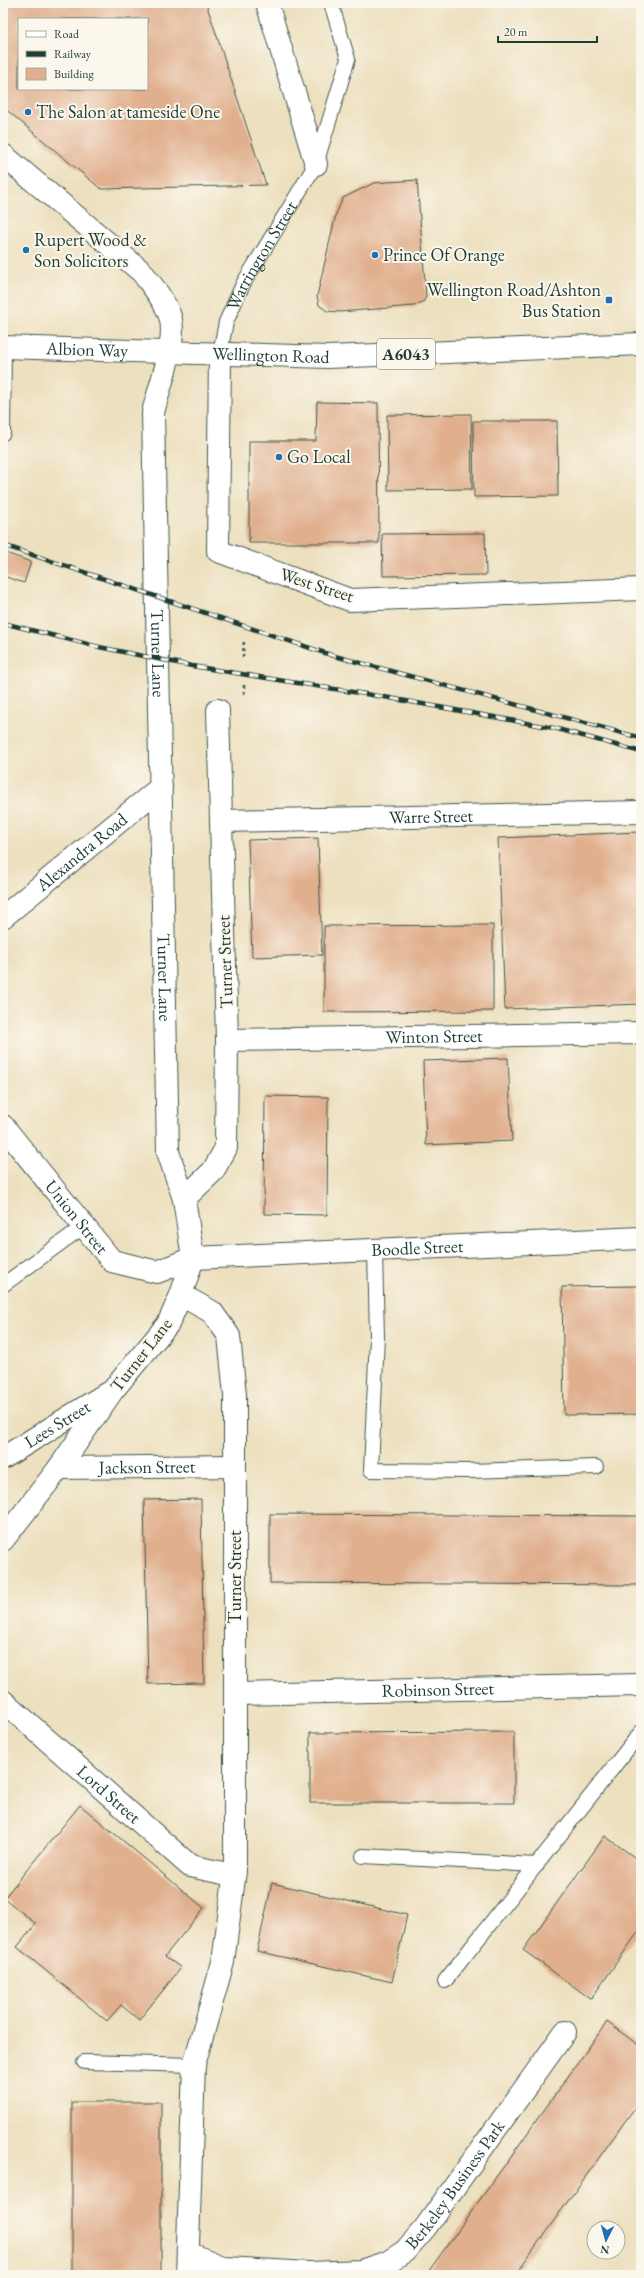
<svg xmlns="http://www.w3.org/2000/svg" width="644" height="2278" viewBox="0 0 644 2278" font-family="'EB Garamond',serif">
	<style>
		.building { fill: #e0af8d; fill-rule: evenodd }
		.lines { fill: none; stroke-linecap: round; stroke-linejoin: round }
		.lane-casing { stroke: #3e5549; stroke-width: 16 }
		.street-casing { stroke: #3e5549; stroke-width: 24 }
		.highway-casing { stroke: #3e5549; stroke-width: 24 }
		.path { stroke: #3e5549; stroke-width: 2.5; stroke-dasharray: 3 3; stroke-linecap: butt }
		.lane { stroke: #fff; stroke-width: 14 }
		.street { stroke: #fff; stroke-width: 22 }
		.highway { stroke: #fff; stroke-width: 22 }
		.rail-casing { stroke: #1f3d34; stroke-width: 4.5 }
		.rail { stroke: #fbf7ec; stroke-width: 3; stroke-dasharray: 9; stroke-linecap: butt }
		.poi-dot { fill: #1f6fb2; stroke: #fbf7ec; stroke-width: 1.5 }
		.labels { text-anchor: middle; stroke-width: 4; stroke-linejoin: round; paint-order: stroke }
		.shield { fill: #fbf7ec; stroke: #61756b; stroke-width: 1 }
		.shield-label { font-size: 17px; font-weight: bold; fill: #1f3d34 }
		.poi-label { font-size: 18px; fill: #1f3d34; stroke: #fbf7ec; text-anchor: start }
		.street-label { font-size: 18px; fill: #1f3d34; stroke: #fbf7ec }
	</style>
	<rect width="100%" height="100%" fill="#fbf7ec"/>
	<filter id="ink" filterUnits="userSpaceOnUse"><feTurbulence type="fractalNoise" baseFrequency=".025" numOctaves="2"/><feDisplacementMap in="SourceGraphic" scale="8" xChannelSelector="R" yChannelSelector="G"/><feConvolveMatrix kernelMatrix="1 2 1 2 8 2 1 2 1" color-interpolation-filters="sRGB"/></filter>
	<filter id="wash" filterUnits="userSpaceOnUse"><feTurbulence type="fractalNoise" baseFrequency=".012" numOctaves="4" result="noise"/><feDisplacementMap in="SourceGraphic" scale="16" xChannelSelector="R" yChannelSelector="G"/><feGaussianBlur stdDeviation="0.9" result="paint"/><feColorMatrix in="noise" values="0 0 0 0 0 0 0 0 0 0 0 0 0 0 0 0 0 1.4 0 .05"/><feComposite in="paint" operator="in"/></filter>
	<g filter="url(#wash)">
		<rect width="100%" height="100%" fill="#ede0bf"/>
		<g id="blocks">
			<g class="building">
				<path d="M 3,3 L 206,3 L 266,185 L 101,189 L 3,107 ZM 19,19 L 147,19 L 147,89 L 19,89 Z"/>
				<path d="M 417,180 L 426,296 L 424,301 L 414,306 L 339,312 L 327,311 L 319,305 L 317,296 L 336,214 L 343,198 L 374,183 Z"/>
				<path d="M 317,402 L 378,403 L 379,543 L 249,543 L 249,441 L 316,441 Z"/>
				<path d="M 471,414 L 472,489 L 388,490 L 387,415 Z"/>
				<path d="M 473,421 L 557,421 L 558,496 L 474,497 Z"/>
				<path d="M 485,533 L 486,575 L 383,576 L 382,534 Z"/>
				<path d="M 3,552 L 31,562 L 24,583 L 3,576 Z"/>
				<path d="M 639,832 L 641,1004 L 505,1009 L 498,838 Z"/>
				<path d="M 318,838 L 322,955 L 252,957 L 248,840 Z"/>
				<path d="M 493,925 L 493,1011 L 324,1012 L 324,926 Z"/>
				<path d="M 508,1058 L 512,1141 L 426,1145 L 423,1061 Z"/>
				<path d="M 265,1096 L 328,1097 L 327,1215 L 264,1214 Z"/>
				<path d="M 639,1286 L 641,1414 L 564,1415 L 562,1287 Z"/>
				<path d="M 201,1499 L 204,1683 L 148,1684 L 144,1500 Z"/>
				<path d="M 270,1514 L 641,1516 L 641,1585 L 270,1583 Z"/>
				<path d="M 514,1732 L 514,1803 L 310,1803 L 310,1733 Z"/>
				<path d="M 80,1805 L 204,1908 L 165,1956 L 181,1968 L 139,2020 L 121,2005 L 107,2021 L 17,1947 L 36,1924 L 4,1898 Z"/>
				<path d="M 605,1836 L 641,1862 L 641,1928 L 591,1999 L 523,1950 Z"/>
				<path d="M 272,1883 L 407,1915 L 392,1982 L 257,1951 Z"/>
				<path d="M 607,2022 L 641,2047 L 641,2099 L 515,2275 L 426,2275 Z"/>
				<rect x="72" y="2102" width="89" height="173"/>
			</g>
		</g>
	</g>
	<g filter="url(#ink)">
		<use href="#blocks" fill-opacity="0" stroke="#3e5549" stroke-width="1"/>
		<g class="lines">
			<g class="lane-casing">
				<g id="lane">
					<path id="s1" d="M 220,353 L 226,322 L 243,284 L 316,164 L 348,59 L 331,3"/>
					<path d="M 3,433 L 4,347"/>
					<path d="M 375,1250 L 377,1337 L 371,1470 L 469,1471 L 596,1467"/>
					<path d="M 3,1285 L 84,1226"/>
					<path d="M 363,1856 L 537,1865"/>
					<path d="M 445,1981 L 641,1732"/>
					<path d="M 84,2062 L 194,2065"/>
				</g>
			</g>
			<g class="street-casing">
				<g id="street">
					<path d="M 267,3 L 316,164"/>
					<path id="s2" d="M 3,155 L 142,272 C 152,286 167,303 171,320 C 176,345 159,387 153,413 L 168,1152 L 184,1199 L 193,1258 L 181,1295 L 168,1324 L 113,1390 L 59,1468 L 3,1540"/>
					<path d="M 220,353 L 218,551 L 350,600 L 641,589"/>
					<path id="s3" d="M 221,821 L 641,812"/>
					<path id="s4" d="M 3,917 L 161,787"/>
					<path id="s5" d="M 227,1040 L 641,1033"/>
					<path id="s6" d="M 3,1126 L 112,1261 L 157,1272 L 193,1258 L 641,1238"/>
					<path d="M 184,1199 L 213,1171 L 226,1148 L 227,1040 L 218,710"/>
					<path id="s7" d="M 3,1458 L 106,1394"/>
					<path id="s8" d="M 59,1468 L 235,1466"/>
					<path id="s9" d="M 235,1694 L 641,1685"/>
					<path id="s10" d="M 3,1701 L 190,1866 L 223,1873 L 235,1871 L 235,1395 L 229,1336 L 212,1312 L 181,1295"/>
					<path id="s11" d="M 188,2253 L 225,2268 L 309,2273 L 361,2271 L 388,2262 L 405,2251 L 425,2228 L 565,2032"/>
					<path d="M 187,2275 L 194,2065 L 223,1962 L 235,1871"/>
				</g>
			</g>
			<g class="highway-casing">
				<g id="highway">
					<path id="s12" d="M 3,347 L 328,357 L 641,344"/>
				</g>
			</g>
			<g class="path">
				<path d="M 243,657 L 244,639"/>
				<path d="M 244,685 L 244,696"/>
			</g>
			<use href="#lane" class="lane"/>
			<use href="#street" class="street"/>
			<use href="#highway" class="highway"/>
			<g class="rail-casing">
				<g id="rail">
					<path d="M 3,545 L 331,655 L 641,738"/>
					<path d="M 3,623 L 99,647 L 192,666 L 384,697 L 554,728 L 641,752"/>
				</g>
			</g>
			<use href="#rail" class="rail"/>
		</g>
	</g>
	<g class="poi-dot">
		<circle cx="28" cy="112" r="4"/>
		<circle cx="26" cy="250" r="4"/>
		<circle cx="375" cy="255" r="4"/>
		<rect x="605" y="296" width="8" height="8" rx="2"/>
		<circle cx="279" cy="457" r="4"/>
	</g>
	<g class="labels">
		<rect class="shield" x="377" y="339" width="58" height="30" rx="3"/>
		<g class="shield-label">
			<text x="406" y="360">A6043</text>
		</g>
		<g class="poi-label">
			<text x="36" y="118">The Salon at tameside One</text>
			<text x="34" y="246">Rupert Wood &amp;<tspan x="34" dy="21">Son Solicitors</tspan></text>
			<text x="383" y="261">Prince Of Orange</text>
			<text x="601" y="296" text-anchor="end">Wellington Road/Ashton<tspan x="601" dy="21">Bus Station</tspan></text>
			<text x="287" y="463">Go Local</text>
		</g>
		<g class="street-label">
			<text dy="6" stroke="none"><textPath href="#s1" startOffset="107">Warrington Street</textPath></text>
			<text dy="6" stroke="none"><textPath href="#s12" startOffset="84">Albion Way</textPath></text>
			<text dy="6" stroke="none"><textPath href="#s12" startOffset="268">Wellington Road</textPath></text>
			<text transform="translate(317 585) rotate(18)" y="6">West Street</text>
			<text dy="6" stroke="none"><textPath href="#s2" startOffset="574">Turner Lane</textPath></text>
			<text dy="6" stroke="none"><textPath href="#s3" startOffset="210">Warre Street</textPath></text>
			<text dy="6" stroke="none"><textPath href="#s4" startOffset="102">Alexandra Road</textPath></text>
			<text transform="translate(225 962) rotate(-92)" y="6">Turner Street</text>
			<text dy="6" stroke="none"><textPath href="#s2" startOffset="898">Turner Lane</textPath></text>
			<text dy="6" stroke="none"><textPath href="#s5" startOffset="207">Winton Street</textPath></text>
			<text dy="6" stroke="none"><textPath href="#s6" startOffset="117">Union Street</textPath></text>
			<text dy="6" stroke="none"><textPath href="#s6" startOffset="483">Boodle Street</textPath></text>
			<text transform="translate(141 1355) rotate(-52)" y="6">Turner Lane</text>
			<text dy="6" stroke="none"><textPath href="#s7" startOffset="64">Lees Street</textPath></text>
			<text dy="6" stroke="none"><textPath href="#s8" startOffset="88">Jackson Street</textPath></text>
			<text transform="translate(235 1577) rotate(-90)" y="6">Turner Street</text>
			<text dy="6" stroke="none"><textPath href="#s9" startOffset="203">Robinson Street</textPath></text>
			<text dy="6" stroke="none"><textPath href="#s10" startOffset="141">Lord Street</textPath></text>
			<text dy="6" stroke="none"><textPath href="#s11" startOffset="308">Berkeley Business Park</textPath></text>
		</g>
	</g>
	<rect width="644" height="2278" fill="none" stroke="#fbf7ec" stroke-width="16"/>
	<rect x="18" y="18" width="130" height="72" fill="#fbf7ec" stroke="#a3ada2"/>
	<rect x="26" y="31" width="20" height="6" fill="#ffffff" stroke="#a3ada2"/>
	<text x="54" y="38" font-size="12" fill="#1f3d34">Road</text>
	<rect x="26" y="51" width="20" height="6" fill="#1f3d34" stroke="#a3ada2"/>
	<text x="54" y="58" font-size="12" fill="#1f3d34">Railway</text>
	<rect x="26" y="68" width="20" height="12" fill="#e0af8d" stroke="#a3ada2"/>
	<text x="54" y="78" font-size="12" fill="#1f3d34">Building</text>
	<g transform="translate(606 2240) rotate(186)"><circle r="19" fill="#fbf7ec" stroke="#a3ada2"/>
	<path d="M0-3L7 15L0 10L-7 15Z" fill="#1f6fb2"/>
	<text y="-6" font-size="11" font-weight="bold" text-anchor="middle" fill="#1f3d34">N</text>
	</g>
	<path d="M498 36v6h99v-6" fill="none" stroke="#1f3d34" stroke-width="2"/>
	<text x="504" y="36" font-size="12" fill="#1f3d34" stroke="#fbf7ec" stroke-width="3" paint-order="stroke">20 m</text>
</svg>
